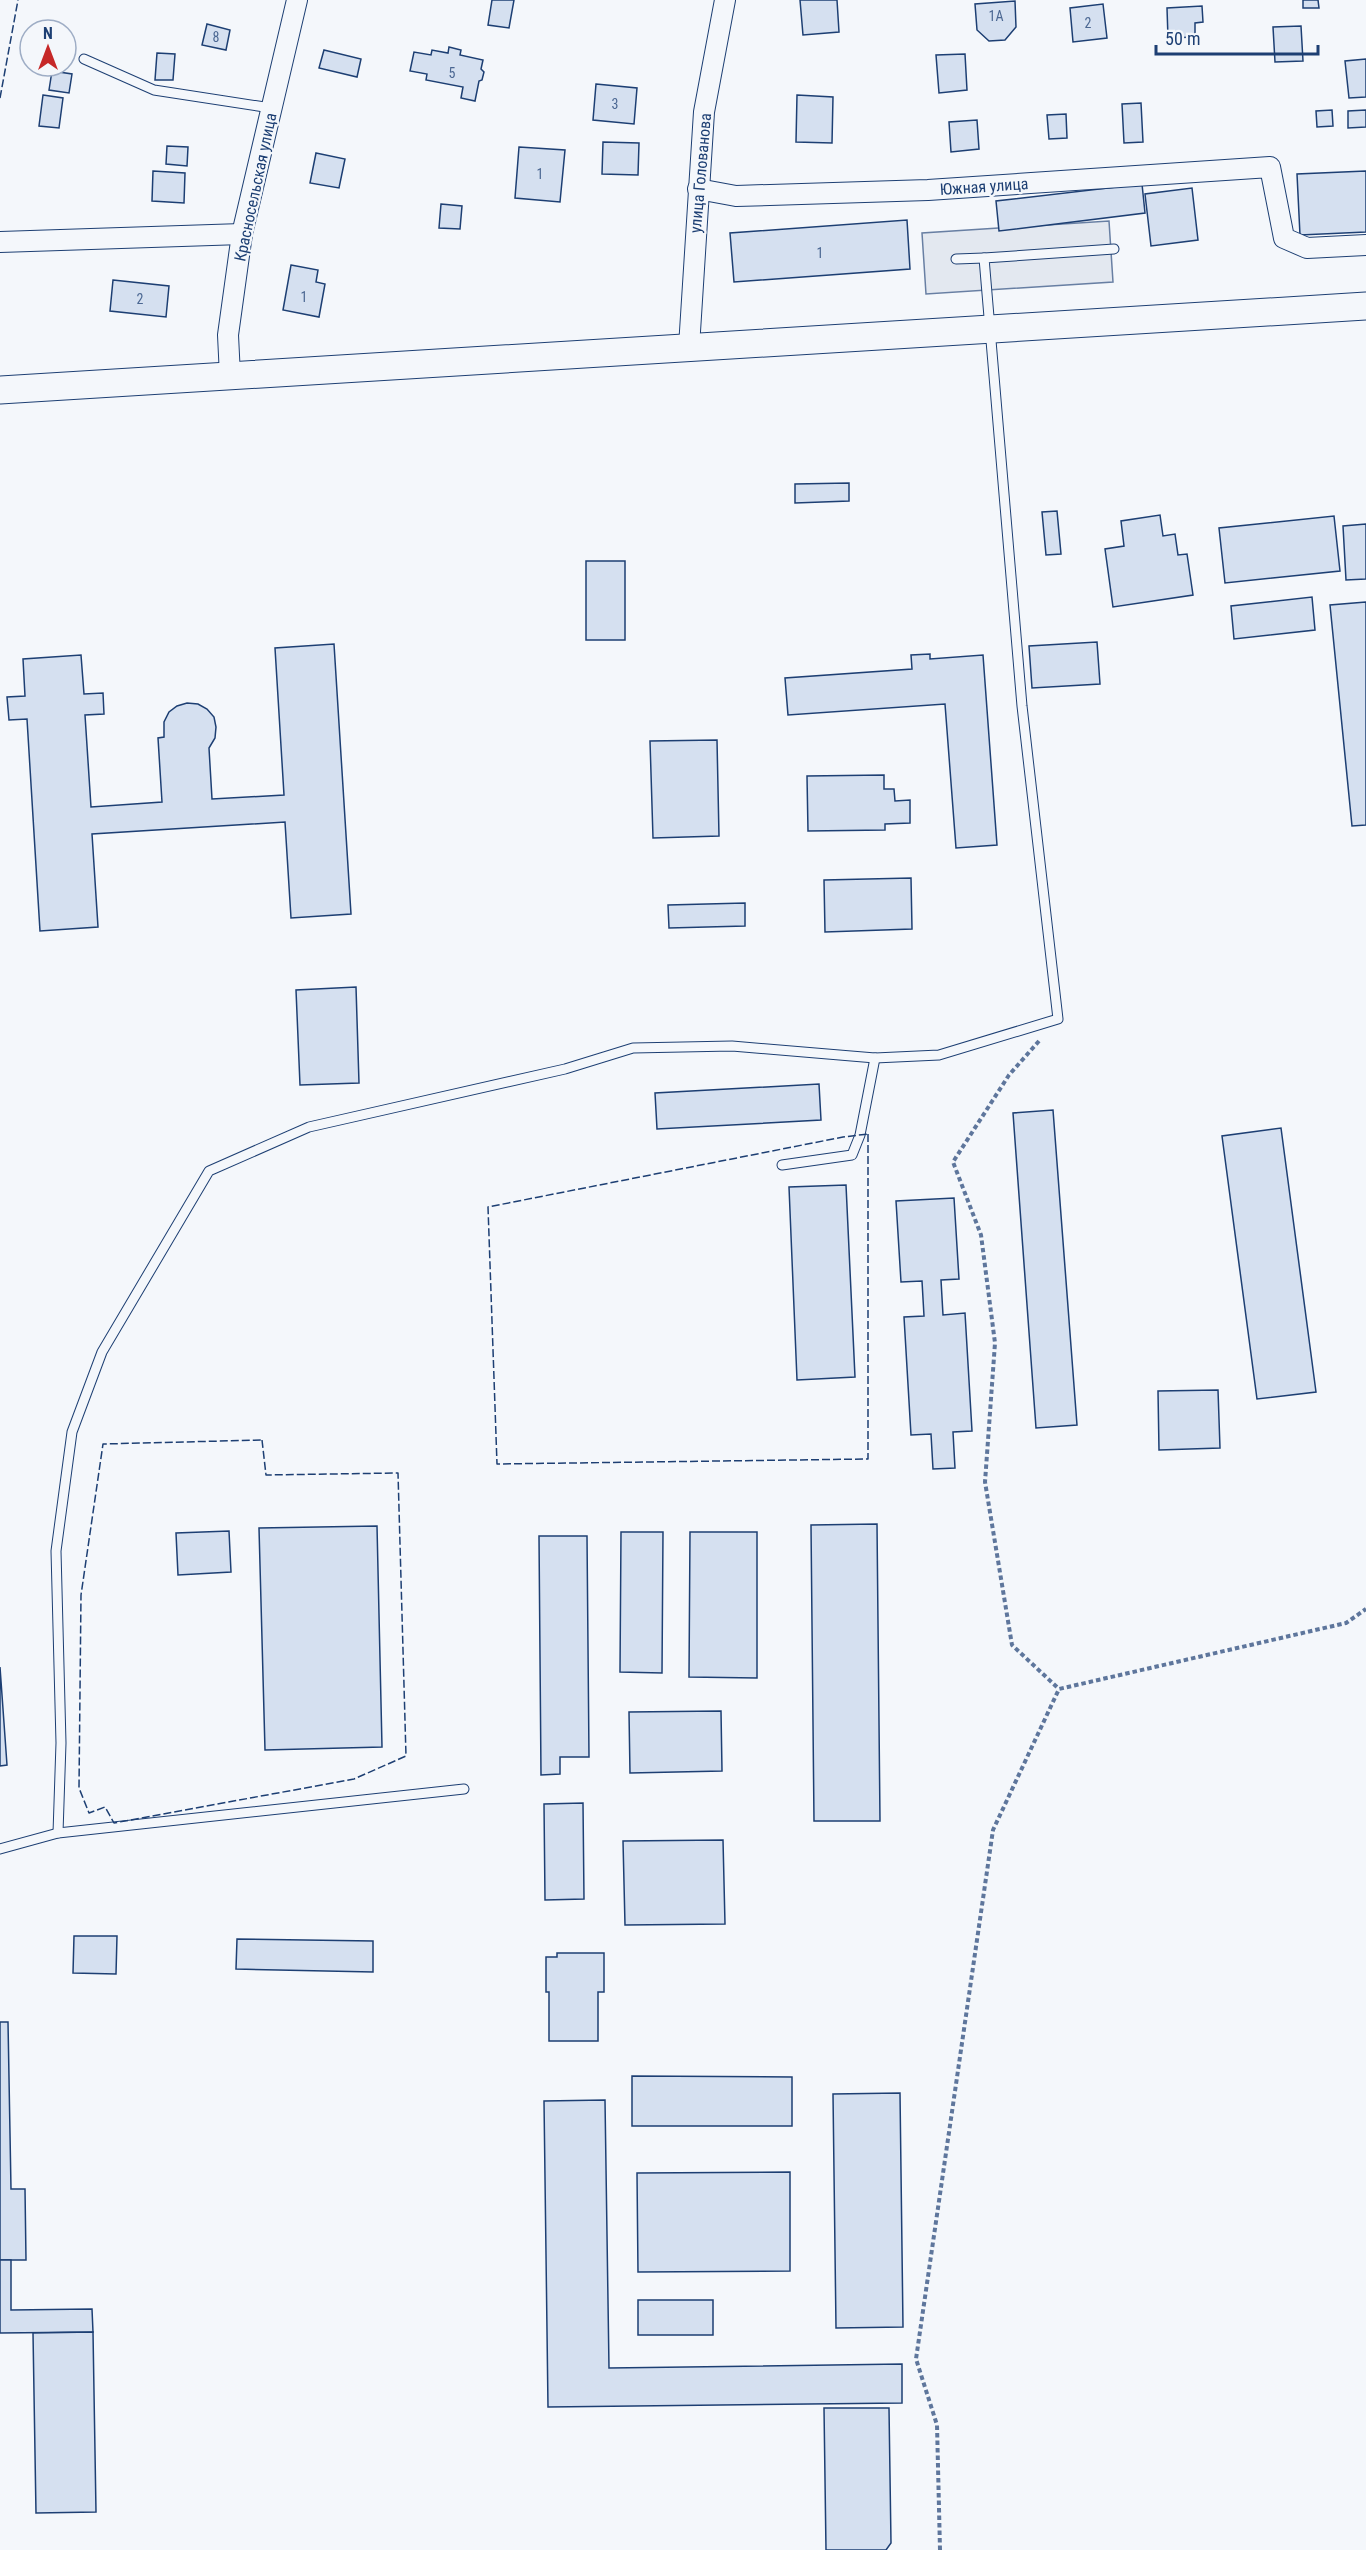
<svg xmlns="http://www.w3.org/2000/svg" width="1366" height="2550" viewBox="0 0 1366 2550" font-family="'Roboto Condensed',sans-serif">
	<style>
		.parking { fill: #e3e8f0; stroke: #687fa3; stroke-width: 1.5 }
		.building { fill: #d5e0f0; stroke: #1d3f73; stroke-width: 1.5 }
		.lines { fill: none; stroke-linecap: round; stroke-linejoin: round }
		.service-casing { stroke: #1d3f73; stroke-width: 11 }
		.minor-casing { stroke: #1d3f73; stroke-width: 22 }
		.secondary-casing { stroke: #1d3f73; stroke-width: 29 }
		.path { stroke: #5e769c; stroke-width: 4; stroke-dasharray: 4.5 3; stroke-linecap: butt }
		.service { stroke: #f4f7fb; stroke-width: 9 }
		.minor { stroke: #f4f7fb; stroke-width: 20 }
		.secondary { stroke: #f4f7fb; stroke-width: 27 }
		.fence { stroke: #1d3f73; stroke-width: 1.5; stroke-dasharray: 8 3; stroke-linecap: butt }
		.labels { text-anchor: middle; stroke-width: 4.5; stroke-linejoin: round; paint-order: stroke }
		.number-label { font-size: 14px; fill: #4b6792 }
		.street-label { font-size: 16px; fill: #1d3f73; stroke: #f4f7fb }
	</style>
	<rect width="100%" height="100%" fill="#f4f7fb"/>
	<path class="parking" d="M 1109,221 L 1113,282 L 926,294 L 922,233 Z"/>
	<g class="building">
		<path d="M 492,0 L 514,0 L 509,28 L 488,25 Z"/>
		<path d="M 800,0 L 837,0 L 839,32 L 803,35 Z"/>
		<path d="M 1303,0 L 1318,0 L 1319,8 L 1303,8 Z"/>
		<path d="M 1015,1 L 1016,27 L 1005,40 L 989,41 L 977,30 L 975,4 Z"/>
		<path d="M 1103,4 L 1107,38 L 1073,42 L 1070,8 Z"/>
		<path d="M 1202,6 L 1203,22 L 1195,23 L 1195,37 L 1168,38 L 1167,8 Z"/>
		<path d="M 207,24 L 230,30 L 226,50 L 202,45 Z"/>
		<path d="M 1301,26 L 1303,61 L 1275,62 L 1273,27 Z"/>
		<path d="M 30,33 L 30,60 L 27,59 Z"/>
		<path d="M 449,47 L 461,50 L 460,55 L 483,60 L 481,69 L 484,72 L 482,80 L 479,81 L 475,101 L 461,98 L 463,87 L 426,80 L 427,74 L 410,71 L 414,52 L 431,55 L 432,50 L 448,53 Z"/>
		<path d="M 324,50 L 361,59 L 357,77 L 319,68 Z"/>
		<path d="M 157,53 L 175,54 L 173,80 L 155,80 Z"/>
		<path d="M 965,54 L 967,90 L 939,93 L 936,55 Z"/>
		<path d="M 1366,59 L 1366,97 L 1349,98 L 1345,61 Z"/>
		<path d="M 52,71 L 72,74 L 69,93 L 49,90 Z"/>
		<path d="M 596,84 L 637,88 L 634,124 L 593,120 Z"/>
		<path d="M 43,95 L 63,98 L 59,128 L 39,126 Z"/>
		<path d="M 797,95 L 833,97 L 832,143 L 796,142 Z"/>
		<path d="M 1141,103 L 1143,142 L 1124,143 L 1122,104 Z"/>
		<path d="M 1332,110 L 1333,126 L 1317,127 L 1316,111 Z"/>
		<path d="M 1366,110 L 1366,127 L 1348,128 L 1348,111 Z"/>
		<path d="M 1066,114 L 1067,138 L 1049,139 L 1047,115 Z"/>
		<path d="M 977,120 L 979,149 L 951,152 L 949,122 Z"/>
		<path d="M 603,142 L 639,143 L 638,175 L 602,174 Z"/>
		<path d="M 167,146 L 188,147 L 187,166 L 166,164 Z"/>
		<path d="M 519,147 L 565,150 L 560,202 L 515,198 Z"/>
		<path d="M 316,153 L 345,159 L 339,188 L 310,183 Z"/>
		<path d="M 153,171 L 185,173 L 184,203 L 152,201 Z"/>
		<path d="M 1366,171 L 1366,232 L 1300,235 L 1297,174 Z"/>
		<path d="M 1142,184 L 1145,213 L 999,231 L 996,201 Z"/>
		<path d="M 1192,188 L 1198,240 L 1151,246 L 1145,194 Z"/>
		<path d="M 441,204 L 462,206 L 460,229 L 439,228 Z"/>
		<path d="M 907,220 L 910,269 L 734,282 L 730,233 Z"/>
		<path d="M 291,265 L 318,270 L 316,282 L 325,284 L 319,317 L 283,310 Z"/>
		<path d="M 113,280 L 169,286 L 166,317 L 110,311 Z"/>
		<path d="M 849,483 L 849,501 L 795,503 L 795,484 Z"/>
		<path d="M 1057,511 L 1061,554 L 1046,555 L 1042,512 Z"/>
		<path d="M 1160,515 L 1163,536 L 1175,534 L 1178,555 L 1187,554 L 1193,595 L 1113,607 L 1105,549 L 1124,546 L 1121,521 Z"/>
		<path d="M 1334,516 L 1340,571 L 1225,583 L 1219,528 Z"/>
		<path d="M 1366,524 L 1366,579 L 1346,580 L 1343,526 Z"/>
		<rect x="586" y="561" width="39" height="79"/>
		<path d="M 1312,597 L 1315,630 L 1234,639 L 1231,606 Z"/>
		<path d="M 1366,602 L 1366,825 L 1352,826 L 1330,605 Z"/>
		<path d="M 1097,642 L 1100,684 L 1032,688 L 1029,646 Z"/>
		<path d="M 334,644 L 351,914 L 291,918 L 285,822 L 92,834 L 98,927 L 40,931 L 27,719 L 9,720 L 7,697 L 25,696 L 23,659 L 81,655 L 84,694 L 103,693 L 104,714 L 85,715 L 91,807 L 162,802 L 158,738 L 164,737 L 164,722 L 169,712 L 177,706 L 187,703 L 198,704 L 207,709 L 214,717 L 216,727 L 215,738 L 209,748 L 212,799 L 284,795 L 275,648 Z"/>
		<path d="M 930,654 L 930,659 L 983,655 L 997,845 L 956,848 L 945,704 L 788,715 L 785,678 L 912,669 L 911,655 Z"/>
		<path d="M 717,740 L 719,836 L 653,838 L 650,741 Z"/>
		<path d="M 884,775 L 884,789 L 894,789 L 895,801 L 910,800 L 910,823 L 885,824 L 885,830 L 808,831 L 807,776 Z"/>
		<path d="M 911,878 L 912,929 L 825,932 L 824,880 Z"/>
		<path d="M 745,903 L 745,926 L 669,928 L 668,905 Z"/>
		<path d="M 356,987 L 359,1083 L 300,1085 L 296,990 Z"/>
		<path d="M 819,1084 L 821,1120 L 657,1129 L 655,1093 Z"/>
		<path d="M 1053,1110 L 1077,1425 L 1036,1428 L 1013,1113 Z"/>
		<path d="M 1281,1128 L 1316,1392 L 1257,1399 L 1222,1136 Z"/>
		<path d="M 846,1185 L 855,1377 L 797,1380 L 789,1187 Z"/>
		<path d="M 954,1198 L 959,1279 L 941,1280 L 943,1315 L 965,1313 L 972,1431 L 953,1432 L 955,1468 L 933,1469 L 931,1434 L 911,1435 L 904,1317 L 924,1316 L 922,1281 L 901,1282 L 896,1201 Z"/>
		<path d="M 1218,1390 L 1220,1448 L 1159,1450 L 1158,1391 Z"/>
		<path d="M 877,1524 L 880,1821 L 814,1821 L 811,1525 Z"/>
		<path d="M 377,1526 L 382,1747 L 265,1750 L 259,1528 Z"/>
		<path d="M 229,1531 L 231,1572 L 178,1575 L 176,1533 Z"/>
		<path d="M 621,1532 L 663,1532 L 662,1673 L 620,1672 Z"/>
		<path d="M 690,1532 L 757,1532 L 757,1678 L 689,1677 Z"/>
		<path d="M 539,1536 L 587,1536 L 589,1757 L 560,1757 L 560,1774 L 541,1775 Z"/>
		<path d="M 0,1667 L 7,1765 L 0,1766 Z"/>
		<path d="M 721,1711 L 722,1771 L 630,1773 L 629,1712 Z"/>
		<path d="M 583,1803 L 584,1899 L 545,1900 L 544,1804 Z"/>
		<path d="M 723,1840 L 725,1924 L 625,1925 L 623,1841 Z"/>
		<path d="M 74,1936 L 117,1936 L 116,1974 L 73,1973 Z"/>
		<path d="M 237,1939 L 373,1941 L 373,1972 L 236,1969 Z"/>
		<path d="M 557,1953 L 604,1953 L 604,1992 L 598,1992 L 598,2041 L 549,2041 L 549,1992 L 546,1992 L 546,1957 L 557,1957 Z"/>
		<path d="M 0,2022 L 8,2022 L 11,2189 L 25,2189 L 26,2260 L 0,2260 Z"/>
		<path d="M 632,2076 L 792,2077 L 792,2126 L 632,2126 Z"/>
		<path d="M 900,2093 L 903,2327 L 836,2328 L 833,2094 Z"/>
		<path d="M 605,2100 L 609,2368 L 902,2364 L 902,2403 L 548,2407 L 544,2101 Z"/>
		<path d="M 790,2172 L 790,2271 L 638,2272 L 637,2173 Z"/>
		<path d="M 0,2260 L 11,2260 L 11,2310 L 92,2309 L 93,2332 L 0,2333 Z"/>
		<rect x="638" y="2300" width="75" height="35"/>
		<path d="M 93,2332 L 96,2512 L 36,2513 L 33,2333 Z"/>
		<path d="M 824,2408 L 889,2408 L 891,2543 L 886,2550 L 826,2550 Z"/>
	</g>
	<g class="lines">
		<g class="service-casing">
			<g id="service">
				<path d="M 84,59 L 154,90 L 271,108"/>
				<path d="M 956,259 L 984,258"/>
				<path d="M 782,1165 L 852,1155 L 860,1135 L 875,1058"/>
				<path d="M 58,1833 L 61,1743 L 56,1551 L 72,1432 L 102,1352 L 209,1171 L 309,1127 L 565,1069 L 633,1048 L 732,1046 L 875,1058 L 939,1055 L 1058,1019 L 1022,706 L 984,258 L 1114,249"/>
				<path d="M 0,1849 L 58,1833 L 464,1789"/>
			</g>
		</g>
		<g class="minor-casing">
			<g id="minor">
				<path d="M 698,189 L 736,196 L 928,190 L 1270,167 L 1284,238 L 1307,248 L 1366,245"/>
				<path d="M 0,242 L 242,234"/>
				<path d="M 689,347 L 704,112 L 725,0"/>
				<path d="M 230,376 L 228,335 L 242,234 L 297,0"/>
			</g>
		</g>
		<g class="secondary-casing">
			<path id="secondary" d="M 0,390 L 1366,306"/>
		</g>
		<g class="path">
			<path d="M 1039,1041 L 1009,1075 L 953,1162 L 981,1235 L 995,1343 L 985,1482 L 1012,1645 L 1059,1689"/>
			<path d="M 940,2550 L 937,2425 L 916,2359 L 993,1830 L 1059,1689 L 1346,1623 L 1366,1609"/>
		</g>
		<use href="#service" class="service"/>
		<use href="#minor" class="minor"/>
		<use href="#secondary" class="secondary"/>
		<g class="fence">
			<path d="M 0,98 L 18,0"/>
			<path d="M 868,1134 L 868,1459 L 497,1464 L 488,1207 L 843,1137 Z"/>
			<path d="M 262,1440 L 266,1475 L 398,1473 L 406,1756 L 354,1779 L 114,1823 L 105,1807 L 89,1813 L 79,1788 L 81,1595 L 103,1444 Z"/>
		</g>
	</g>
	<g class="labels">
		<g class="number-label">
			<text x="996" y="21">1А</text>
			<text x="1088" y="28">2</text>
			<text x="216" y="42">8</text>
			<text x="452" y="78">5</text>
			<text x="615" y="109">3</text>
			<text x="540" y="179">1</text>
			<text x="820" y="258">1</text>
			<text x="304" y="302">1</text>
			<text x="140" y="304">2</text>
		</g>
		<g class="street-label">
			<text transform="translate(700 173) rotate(-85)" y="6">улица Голованова</text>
			<text transform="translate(984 186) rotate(-4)" y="6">Южная улица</text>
			<text transform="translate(255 187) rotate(-78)" y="6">Красносельская улица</text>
		</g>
	</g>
	<g transform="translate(48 48)"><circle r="28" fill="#f4f7fb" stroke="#9eadc5" stroke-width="1.5"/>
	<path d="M0-4.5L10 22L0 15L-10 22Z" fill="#c62828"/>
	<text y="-9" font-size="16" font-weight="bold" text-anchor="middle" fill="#1d3f73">N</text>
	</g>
	<path d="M1156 45v9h162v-9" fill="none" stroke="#1d3f73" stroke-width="3"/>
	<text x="1165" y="45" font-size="18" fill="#1d3f73" stroke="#f4f7fb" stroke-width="4.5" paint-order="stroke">50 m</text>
</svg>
